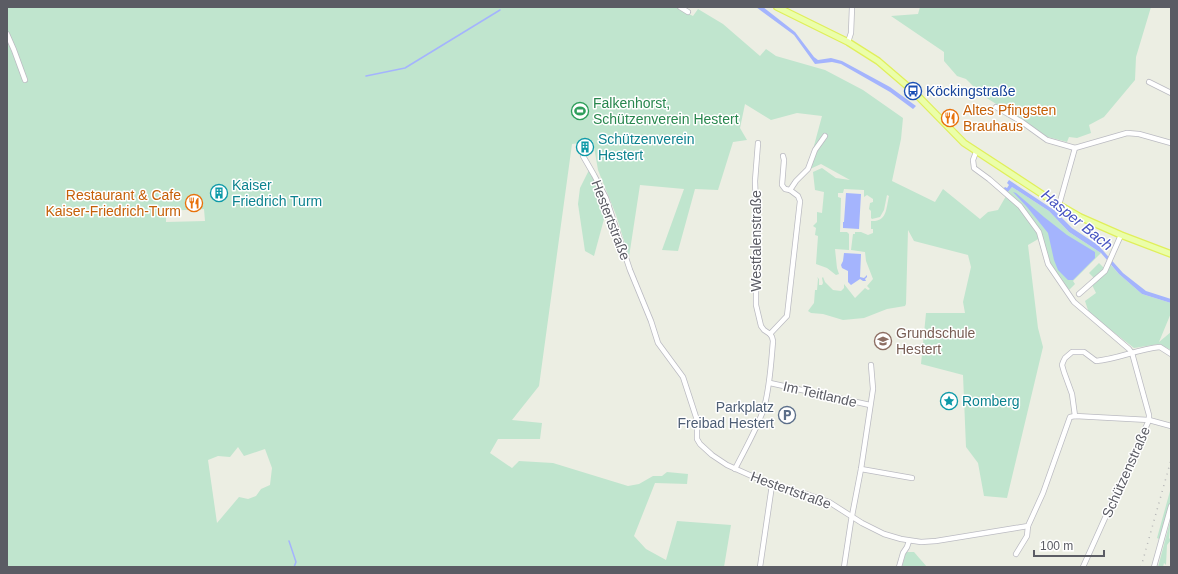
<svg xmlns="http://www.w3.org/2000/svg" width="1178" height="574" viewBox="0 0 1178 574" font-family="Helvetica,sans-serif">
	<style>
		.green { fill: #c0e5ce; fill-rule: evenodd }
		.water { fill: #a4b4fd }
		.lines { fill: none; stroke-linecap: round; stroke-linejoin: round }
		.stream { stroke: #a4b4fd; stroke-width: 1.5 }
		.minor-casing { stroke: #bbbbc2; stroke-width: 6 }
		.major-casing { stroke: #e0ef5b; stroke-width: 8 }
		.minor { stroke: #fff; stroke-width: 4.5 }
		.major { stroke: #ebfea9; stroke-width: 5.5 }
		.rail { stroke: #b6b6b7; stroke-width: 1.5; stroke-dasharray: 1 5; stroke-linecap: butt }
		.labels { text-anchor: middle; stroke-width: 3; stroke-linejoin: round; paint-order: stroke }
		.transit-label { font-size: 14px; fill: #164399; stroke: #fff; text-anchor: start }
		.leisure-label { font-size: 14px; fill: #27864d; stroke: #fff; text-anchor: start }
		.food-label { font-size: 14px; fill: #c56008; stroke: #fff; text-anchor: start }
		.culture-label { font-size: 14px; fill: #0d838f; stroke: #fff; text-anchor: start }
		.street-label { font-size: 14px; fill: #5b5c64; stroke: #fff }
		.education-label { font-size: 14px; fill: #785e54; stroke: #fff; text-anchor: start }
		.service-label { font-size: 14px; fill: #4e5e75; stroke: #fff; text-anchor: end }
		.water-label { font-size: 15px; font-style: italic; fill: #4653c1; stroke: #fff }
	</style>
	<rect width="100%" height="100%" fill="#eceee3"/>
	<g class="green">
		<path d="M 7,7 L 675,7 L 693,16 L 698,9 L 723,24 L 760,56 L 766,49 L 776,56 L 825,70 L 863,90 L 903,118 L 901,139 L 892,181 L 935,202 L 943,189 L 980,219 L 988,212 L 998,210 L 1006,196 L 1026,215 L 1040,238 L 1028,245 L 1038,328 L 1043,347 L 1007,498 L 984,496 L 978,463 L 966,447 L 963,375 L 921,364 L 926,313 L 965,313 L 963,302 L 971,267 L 968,255 L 914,241 L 908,230 L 906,304 L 905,306 L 887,309 L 864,318 L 843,320 L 823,314 L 811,313 L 808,311 L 814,303 L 815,290 L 817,290 L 818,279 L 817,277 L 819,279 L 819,285 L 822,285 L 823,283 L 822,278 L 823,277 L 825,282 L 833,290 L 841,291 L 844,288 L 844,284 L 855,298 L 865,288 L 868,290 L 870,289 L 867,286 L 873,279 L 866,261 L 865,252 L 851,250 L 853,234 L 855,234 L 855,232 L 861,232 L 868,235 L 873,233 L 873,229 L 871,229 L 871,221 C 887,222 886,209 889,196 L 887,195 L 884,210 L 880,217 L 872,219 L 871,218 L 871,211 L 869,209 L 870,203 L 873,202 L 873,199 L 867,195 L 864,197 L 864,190 L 844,189 L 843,193 L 838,193 L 838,197 L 841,198 L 840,232 L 847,232 L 849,234 L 849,250 L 835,249 L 837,268 L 839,274 L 836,275 L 827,268 L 816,264 L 818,236 L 815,235 L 816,228 L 813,226 L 817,222 L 817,212 L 822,213 L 824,192 L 815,190 L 813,172 L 822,168 L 836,178 L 850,180 L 821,164 L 810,169 L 808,168 L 822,116 L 797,113 L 771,120 L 745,104 L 740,128 L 747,140 L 733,142 L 718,190 L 695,189 L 678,251 L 662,250 L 684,189 L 640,185 L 629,257 L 616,215 L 598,170 L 593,141 L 572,144 L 539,386 L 512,420 L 542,423 L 540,439 L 498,439 L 490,453 L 512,468 L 519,461 L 553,463 L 628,486 L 639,484 L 653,476 L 662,476 L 667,472 L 688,474 L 687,484 L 655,483 L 634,536 L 646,549 L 666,560 L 677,521 L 731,525 L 724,567 L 7,567 ZM 204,209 L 205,221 L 166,222 L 166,211 ZM 238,447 L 244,456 L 265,449 L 272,468 L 270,485 L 261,489 L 256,496 L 248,499 L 239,497 L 217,523 L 208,460 L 218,456 L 230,457 Z"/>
		<path d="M 920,7 L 1151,7 L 1136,57 L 1135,80 L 1104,117 L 1089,125 L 1091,133 L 1077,138 L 1069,137 L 1067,142 L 1044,136 L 1023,121 L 982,95 L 966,79 L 957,76 L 944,61 L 944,52 L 891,16 L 918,14 Z"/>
		<path d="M 589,170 L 607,208 L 594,256 L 585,251 L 578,204 L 580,188 Z"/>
		<path d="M 1012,187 L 1049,211 L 1069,232 L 1101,253 L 1073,281 L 1075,284 L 1069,290 L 1049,265 L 1041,235 L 1007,193 Z"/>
		<path d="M 1099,263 L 1105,269 L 1095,279 L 1089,273 Z"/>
		<path d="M 1109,263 L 1119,274 L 1142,294 L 1171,303 L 1171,313 L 1159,342 L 1171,332 L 1171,350 L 1159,344 L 1134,348 L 1089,313 L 1085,301 L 1096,293 L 1092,285 Z"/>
		<path d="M 1170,491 C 1173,503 1163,527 1159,539 L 1157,538 Z"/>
		<path d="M 1171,518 L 1169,538 L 1171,540 L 1167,545 L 1166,565 L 1164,563 L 1163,567 L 1158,567 Z"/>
		<path d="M 906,552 L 914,552 L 927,567 L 902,567 Z"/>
	</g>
	<g class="water">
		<path d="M 756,7 L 763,7 L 795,32 L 814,57 L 818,60 L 831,58 L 842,61 L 890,87 L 916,106 L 913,109 L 890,92 L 841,64 L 832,62 L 815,64 L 794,35 Z"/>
		<path d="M 1009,180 L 1054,210 L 1072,228 L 1098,245 L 1123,273 L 1146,291 L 1171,299 L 1171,303 L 1142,294 L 1119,274 L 1101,253 L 1069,232 L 1049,211 L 1012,187 L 1007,193 L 1003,189 L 1005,187 L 1007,188 L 1009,185 L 1007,183 Z"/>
		<path d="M 1013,192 L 1016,193 L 1044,217 L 1067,235 L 1095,252 L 1095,258 L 1073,280 L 1068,280 L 1058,270 L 1054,260 L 1048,233 L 1027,207 Z"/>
		<path d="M 846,193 L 861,194 L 859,229 L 843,228 L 843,222 L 844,222 Z"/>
		<path d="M 844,253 L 861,254 L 860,277 L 864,278 L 867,275 L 867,277 L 865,279 L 866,281 L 863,281 L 860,279 L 851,285 L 848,282 L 848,271 L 842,268 L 841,265 L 843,261 Z"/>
	</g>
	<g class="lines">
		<g class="stream">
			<path d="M 366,76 L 405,68 L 500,10"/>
			<path d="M 289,541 L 296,562 L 294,567"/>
		</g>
		<g class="minor-casing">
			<g id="minor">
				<path d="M 680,7 L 688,12"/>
				<path d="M 7,34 L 14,50 L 25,80"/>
				<path d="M 848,42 L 851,33 L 852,7"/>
				<path d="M 1149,82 L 1171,93"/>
				<path d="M 996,107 L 1022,122 L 1047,140 L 1075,148 L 1127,133 L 1139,134 L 1171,143"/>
				<path d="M 758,143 L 755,181 L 758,259 L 756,285 L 756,305 L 761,326 L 764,330 L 770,334"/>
				<path d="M 976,152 L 973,160 L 974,168 L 989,179 L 1020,206 L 1039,232 L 1048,264 L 1074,302 L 1129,349 L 1132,353 L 1149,415 L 1149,420 L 1083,567"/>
				<path d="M 583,156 L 594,175 L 606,198 L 630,270 L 651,321 L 658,343 L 683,377 L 697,420 L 697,439 L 700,444 L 712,455 L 727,465 L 772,485 L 790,491 L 806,494 L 829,502 L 862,523 L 884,534 L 901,539 L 921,542 L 936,541 L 1028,526 L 1043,493 L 1070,417 L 1075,416 L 1149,420 L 1171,426"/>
				<path d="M 783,156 L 784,160 L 782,185 L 785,189 L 790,190 L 796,181 L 808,169 L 815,150 L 825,136"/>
				<path d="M 1059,205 L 1075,148"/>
				<path d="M 1079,294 L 1105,271 L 1121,235"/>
				<path d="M 770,383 L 870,405"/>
				<path d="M 1075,416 L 1072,394 L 1064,372 L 1062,365 L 1063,362 L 1065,358 L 1072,352 L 1084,352 L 1096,361 C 1118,359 1138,349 1160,347 L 1171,354"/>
				<path d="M 735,469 C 745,449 757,429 764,408 C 770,386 771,364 773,341 L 772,337 L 770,334 L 787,316 L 800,201 L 798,196 L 790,190"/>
				<path d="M 861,469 L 912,478"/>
				<path d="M 1016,554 L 1027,536 L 1028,526"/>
				<path d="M 760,567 L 772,485"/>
				<path d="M 844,567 L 851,521 L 861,469 L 873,389 L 871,365"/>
				<path d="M 899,567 L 903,553 L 907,547 L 909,541"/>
				<path d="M 1154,567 L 1171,506"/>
			</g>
		</g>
		<g class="major-casing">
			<path id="major" d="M 777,7 L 848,42 L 878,61 L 913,91 L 964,143 L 1054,202 L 1080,217 L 1121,235 L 1171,254"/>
		</g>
		<use href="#minor" class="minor"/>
		<use href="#major" class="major"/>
		<path class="rail" d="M 1141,567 L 1171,460"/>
	</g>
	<defs>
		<g id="bus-ring" transform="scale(0.9)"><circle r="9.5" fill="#fff" stroke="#1a4fb4" stroke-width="1.5"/><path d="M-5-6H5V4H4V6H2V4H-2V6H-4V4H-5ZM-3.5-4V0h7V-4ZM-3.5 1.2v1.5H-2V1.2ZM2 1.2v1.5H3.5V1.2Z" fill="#1a4fb4"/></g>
		<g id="stadium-ring" transform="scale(0.9)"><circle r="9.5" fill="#fff" stroke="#2e9e5b" stroke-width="1.5"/><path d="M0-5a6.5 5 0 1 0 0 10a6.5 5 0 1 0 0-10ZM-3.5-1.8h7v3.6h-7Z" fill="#2e9e5b"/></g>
		<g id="restaurant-ring" transform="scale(0.9)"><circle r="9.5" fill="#fff" stroke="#e8710a" stroke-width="1.5"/><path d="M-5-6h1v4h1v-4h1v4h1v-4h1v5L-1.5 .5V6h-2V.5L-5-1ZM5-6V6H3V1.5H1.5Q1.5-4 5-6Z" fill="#e8710a"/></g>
		<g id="building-ring" transform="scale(0.9)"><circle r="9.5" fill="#fff" stroke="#0f9aa8" stroke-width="1.5"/><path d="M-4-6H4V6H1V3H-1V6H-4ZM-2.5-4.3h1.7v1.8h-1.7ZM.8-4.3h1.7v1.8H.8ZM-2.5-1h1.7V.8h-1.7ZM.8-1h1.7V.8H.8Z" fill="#0f9aa8"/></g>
		<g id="school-ring" transform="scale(0.9)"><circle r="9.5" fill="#fff" stroke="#8d6e63" stroke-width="1.5"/><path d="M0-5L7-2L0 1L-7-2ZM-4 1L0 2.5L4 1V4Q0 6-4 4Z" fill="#8d6e63"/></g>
		<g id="sight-ring" transform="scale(0.9)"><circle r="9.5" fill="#fff" stroke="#0f9aa8" stroke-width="1.5"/><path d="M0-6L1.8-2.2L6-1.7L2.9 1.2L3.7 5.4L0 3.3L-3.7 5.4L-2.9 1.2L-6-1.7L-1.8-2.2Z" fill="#0f9aa8"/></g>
		<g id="parking-ring" transform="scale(0.9)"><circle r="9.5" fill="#fff" stroke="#5c6f8a" stroke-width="1.5"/><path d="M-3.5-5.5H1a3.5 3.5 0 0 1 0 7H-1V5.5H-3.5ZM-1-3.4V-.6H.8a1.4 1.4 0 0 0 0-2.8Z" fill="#5c6f8a"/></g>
	</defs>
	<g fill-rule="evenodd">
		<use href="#bus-ring" x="913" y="91"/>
		<use href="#stadium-ring" x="580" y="111"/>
		<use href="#restaurant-ring" x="950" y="118"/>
		<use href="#building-ring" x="585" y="147"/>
		<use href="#building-ring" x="219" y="193"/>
		<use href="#restaurant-ring" x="194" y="203"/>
		<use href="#school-ring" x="883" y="341"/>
		<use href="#sight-ring" x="949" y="401"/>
		<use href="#parking-ring" x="787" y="415"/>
	</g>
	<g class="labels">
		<g class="transit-label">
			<text x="926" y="96">Köckingstraße</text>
		</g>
		<g class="leisure-label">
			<text x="593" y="108">Falkenhorst,<tspan x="593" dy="16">Schützenverein Hestert</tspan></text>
		</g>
		<g class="food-label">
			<text x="963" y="115">Altes Pfingsten<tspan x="963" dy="16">Brauhaus</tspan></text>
			<text x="181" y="200" text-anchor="end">Restaurant &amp; Cafe<tspan x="181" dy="16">Kaiser-Friedrich-Turm</tspan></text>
		</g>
		<g class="culture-label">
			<text x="598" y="144">Schützenverein<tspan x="598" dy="16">Hestert</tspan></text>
			<text x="232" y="190">Kaiser<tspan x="232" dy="16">Friedrich Turm</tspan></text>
			<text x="962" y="406">Romberg</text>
		</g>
		<g class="street-label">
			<text transform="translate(611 220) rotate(69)" y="5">Hestertstraße</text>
			<text transform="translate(756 241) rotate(-90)" y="5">Westfalenstraße</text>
			<text transform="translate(820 394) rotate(13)" y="5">Im Teitlande</text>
			<text transform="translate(1126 472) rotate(-66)" y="5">Schützenstraße</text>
			<text transform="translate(791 490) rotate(20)" y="5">Hestertstraße</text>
		</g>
		<g class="education-label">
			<text x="896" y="338">Grundschule<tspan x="896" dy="16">Hestert</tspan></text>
		</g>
		<g class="service-label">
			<text x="774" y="412">Parkplatz<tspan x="774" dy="16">Freibad Hestert</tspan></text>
		</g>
		<g class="water-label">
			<text transform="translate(1077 220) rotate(39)" y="5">Hasper Bach</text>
		</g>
	</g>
	<rect width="1178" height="574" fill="none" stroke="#5b5c64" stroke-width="16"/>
	<path d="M1034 550v6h70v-6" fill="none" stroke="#5b5c64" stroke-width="2"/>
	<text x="1040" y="550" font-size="12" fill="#5b5c64" stroke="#ffffff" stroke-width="3" paint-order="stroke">100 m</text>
</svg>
